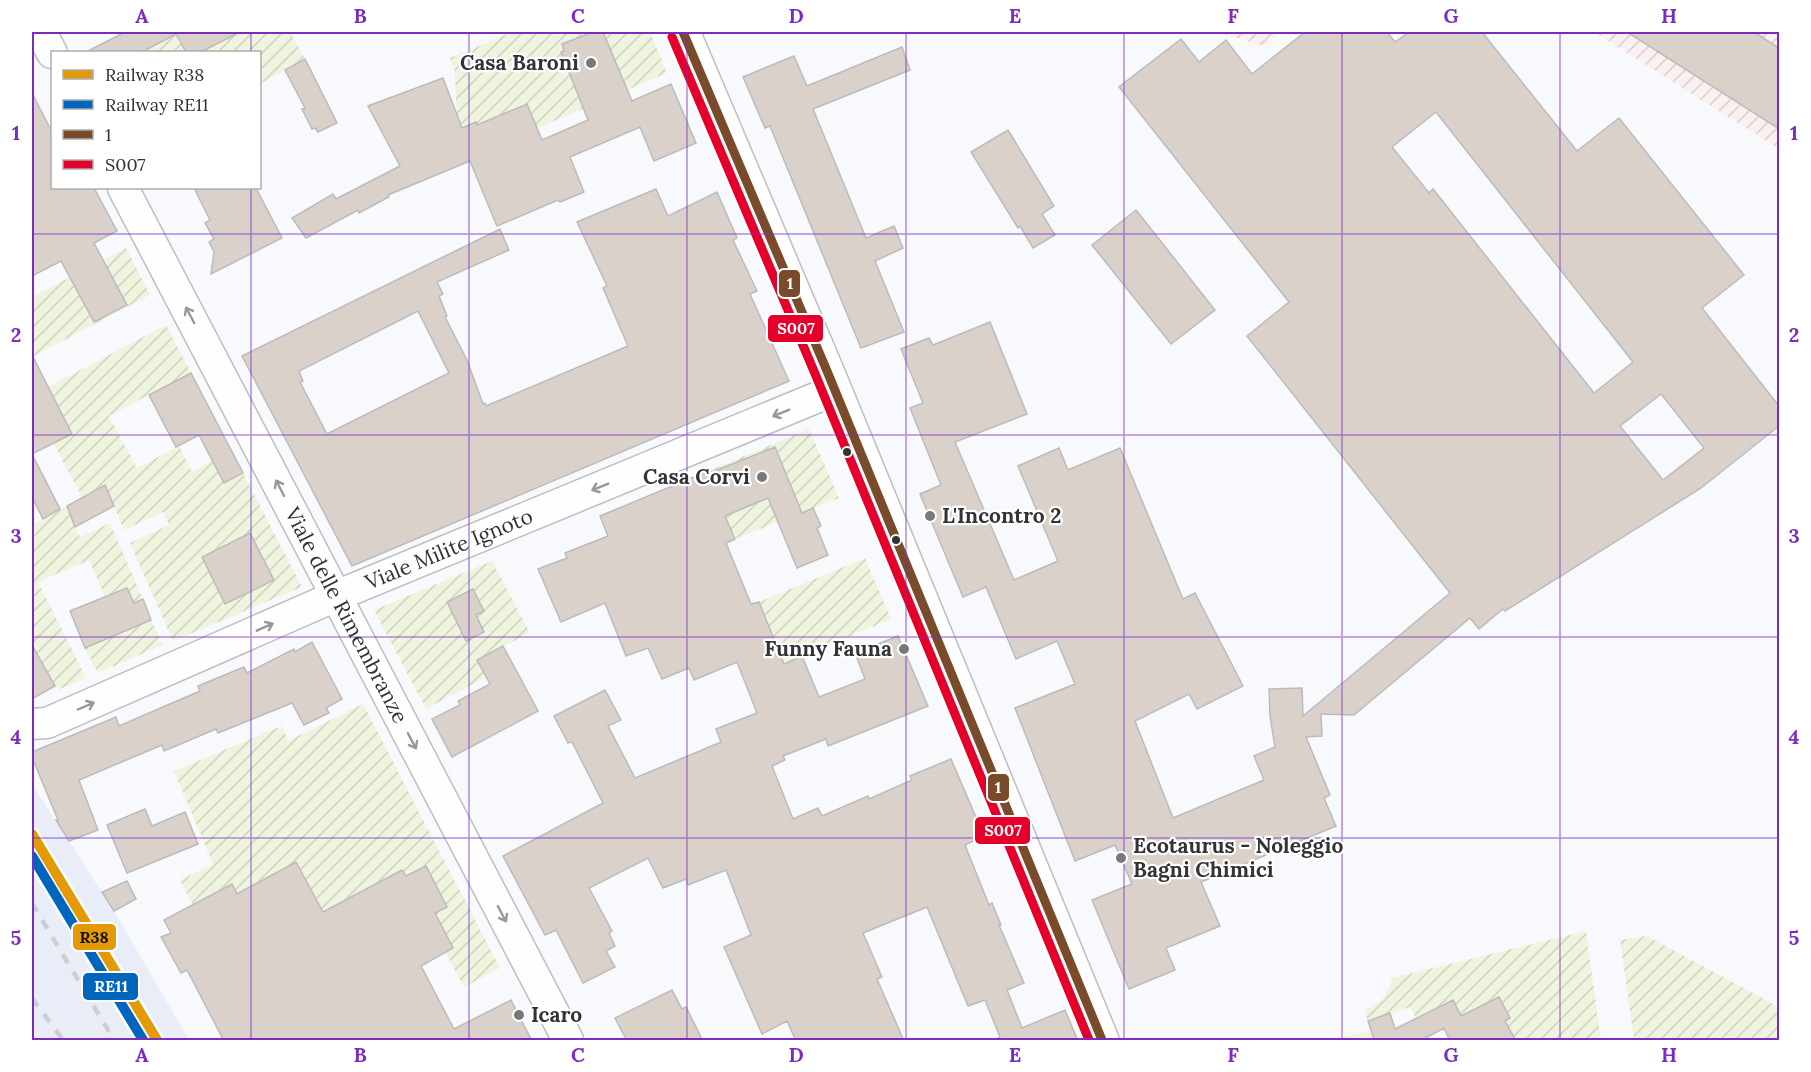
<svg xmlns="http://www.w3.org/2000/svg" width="1811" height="1072" viewBox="0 0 1811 1072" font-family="Lora,serif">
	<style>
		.built { fill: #e9edf8 }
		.industrial { fill: url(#industrial-furrows) }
		.grass { fill: url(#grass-tufts) }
		.garden { fill: url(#garden-furrows) }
		.building { fill: #d9d1ca; stroke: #bcbbbc; stroke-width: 1.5; fill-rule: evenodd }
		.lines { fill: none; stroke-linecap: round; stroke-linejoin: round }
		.minor-casing { stroke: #bdbec1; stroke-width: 33 }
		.tertiary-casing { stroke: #bdbec1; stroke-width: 36 }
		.minor { stroke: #fefeff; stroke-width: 30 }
		.tertiary { stroke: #fefeff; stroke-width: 33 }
		.rail { stroke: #cdcecf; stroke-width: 4.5; stroke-dasharray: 10 10; stroke-linecap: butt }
		.bus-1-casing { stroke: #fff; stroke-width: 14 }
		.bus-2-casing { stroke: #fff; stroke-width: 14 }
		.bus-1 { stroke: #7a4b2a; stroke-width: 9 }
		.bus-2 { stroke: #e4002b; stroke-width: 9 }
		.rail-1-casing { stroke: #fff; stroke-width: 15 }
		.rail-2-casing { stroke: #fff; stroke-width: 15 }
		.rail-1 { stroke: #e39a06; stroke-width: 10 }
		.rail-2 { stroke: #0065bd; stroke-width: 10 }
		.oneway { stroke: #98989b }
		.grid { fill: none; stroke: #7b2cbf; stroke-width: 1.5; stroke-opacity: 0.55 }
		.poi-dot { fill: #77787c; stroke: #fff; stroke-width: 2 }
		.bus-dot { fill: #323337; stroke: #fff; stroke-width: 2 }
		.labels { text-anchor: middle; stroke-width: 4.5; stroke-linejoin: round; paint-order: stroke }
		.poi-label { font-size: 21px; font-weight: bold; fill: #323337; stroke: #fff; text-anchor: end }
		.street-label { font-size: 21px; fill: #323337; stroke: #fff }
		.line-badge { stroke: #fff; stroke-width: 2 }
		.badge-label { font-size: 16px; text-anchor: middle; font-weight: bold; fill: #fff }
		.pale-badge-label { font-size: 16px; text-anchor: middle; font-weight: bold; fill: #111 }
		.neatline { fill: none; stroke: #7b2cbf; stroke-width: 2 }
		.grid-label { font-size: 20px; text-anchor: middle; font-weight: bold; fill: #7b2cbf }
	</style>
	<defs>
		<pattern id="industrial-furrows" width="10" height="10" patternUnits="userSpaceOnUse" patternTransform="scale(1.5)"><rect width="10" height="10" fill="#fbf0f0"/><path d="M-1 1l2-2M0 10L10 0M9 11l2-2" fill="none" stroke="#d8cece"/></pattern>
		<pattern id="grass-tufts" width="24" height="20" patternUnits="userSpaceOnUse" patternTransform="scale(1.5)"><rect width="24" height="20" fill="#eff4df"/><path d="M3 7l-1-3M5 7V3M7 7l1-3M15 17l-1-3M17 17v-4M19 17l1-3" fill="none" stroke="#cdd2c0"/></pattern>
		<pattern id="garden-furrows" width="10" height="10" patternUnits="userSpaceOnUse" patternTransform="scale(1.5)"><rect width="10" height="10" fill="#eff4df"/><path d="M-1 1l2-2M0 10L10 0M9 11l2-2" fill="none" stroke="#cdd2c0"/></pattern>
	</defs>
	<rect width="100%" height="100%" fill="#f7f9fd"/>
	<path class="built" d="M 32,784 L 114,911 L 189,1040 L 32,1040 Z"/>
	<g class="industrial">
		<path d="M 1217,32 L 1282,32 L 1264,46 Z"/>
		<path d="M 1594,32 L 1779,32 L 1779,149 Z"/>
	</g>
	<path class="grass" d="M 1371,1031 L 1375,1040 L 1329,1040 Z"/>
	<g class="garden">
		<path d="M 156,32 L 290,32 L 305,59 L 260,84 L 260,52 L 142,52 L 161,42 Z"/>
		<path d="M 512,32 L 650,32 L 667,73 L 537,128 L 527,104 L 477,125 L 457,130 L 455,72 L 450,58 Z"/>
		<path d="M 126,248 L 150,295 L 32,357 L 32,297 Z"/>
		<path d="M 166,325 L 191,373 L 109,416 L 137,468 L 179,446 L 192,472 L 212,461 L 224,483 L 243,473 L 302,587 L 173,641 L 130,543 L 169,525 L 163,512 L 124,530 L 105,485 L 82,497 L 53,443 L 72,434 L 48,387 Z"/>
		<path d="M 809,429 L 839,498 L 735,539 L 706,472 Z"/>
		<path d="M 67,506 L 80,537 L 110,523 L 143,599 L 134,603 L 127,588 L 105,597 L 89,560 L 38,582 L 86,678 L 60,689 L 55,686 L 32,645 L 32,525 Z"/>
		<path d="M 865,558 L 891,619 L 784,664 L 759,602 Z"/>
		<path d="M 492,561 L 530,633 L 478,659 L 486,677 L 426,709 L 374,610 Z"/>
		<path d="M 151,620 L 163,645 L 98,673 L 85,648 Z"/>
		<path d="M 363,704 L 500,968 L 464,987 L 445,952 L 453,948 L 435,913 L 447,906 L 425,866 L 406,876 L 402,870 L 323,912 L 239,897 L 232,884 L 193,905 L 180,880 L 213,864 L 174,771 L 282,726 L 288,741 Z"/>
		<path d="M 1586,931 L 1601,1040 L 1512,1040 L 1515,1039 L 1513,1035 L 1509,1036 L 1502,1023 L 1510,1018 L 1499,997 L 1461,1016 L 1452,1000 L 1416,1018 L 1410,1007 L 1368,1021 L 1364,1010 C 1380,1004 1389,995 1392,978 Z"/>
		<path d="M 1647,936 L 1779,1007 L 1779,1040 L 1634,1040 L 1620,940 Z"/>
	</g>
	<g class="building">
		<path d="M 125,32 L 240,32 L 201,52 L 186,52 L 176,34 L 142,52 L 86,52 Z"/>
		<path d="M 593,32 L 603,32 L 632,101 L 671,84 L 696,143 L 654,161 L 640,127 L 570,157 L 584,192 L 560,202 L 558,200 L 497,226 L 470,161 L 388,195 L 389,197 L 359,213 L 358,210 L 306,238 L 292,218 L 333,194 L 336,199 L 400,166 L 368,106 L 443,78 L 462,128 L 476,122 L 477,125 L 527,104 L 542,140 L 588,120 L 561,52 L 564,51 L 562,44 Z"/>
		<path d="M 1305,32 L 1387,32 L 1395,42 L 1409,32 L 1482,32 L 1577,151 L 1619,118 L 1744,275 L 1702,308 L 1779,406 L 1779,426 L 1701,488 L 1505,611 L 1503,609 L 1479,629 L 1470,618 L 1354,715 L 1321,714 L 1322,736 L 1306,737 L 1330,795 L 1324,798 L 1336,826 L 1201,882 L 1220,926 L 1166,948 L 1175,970 L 1129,989 L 1092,900 L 1132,884 L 1115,845 L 1075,861 L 1015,708 L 1075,684 L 1057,641 L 1016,659 L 986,587 L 963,597 L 920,494 L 941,485 L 910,408 L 923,403 L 901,349 L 929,338 L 933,345 L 990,322 L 1027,414 L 955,442 L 1014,580 L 1058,561 L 1018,466 L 1059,448 L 1068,470 L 1120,448 L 1183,599 L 1195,593 L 1243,686 L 1197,709 L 1189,694 L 1135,721 L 1173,818 L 1264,780 L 1254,756 L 1275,747 L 1270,716 L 1269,689 L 1302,688 L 1303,716 L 1450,593 L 1247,336 L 1289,302 L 1119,87 L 1181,39 L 1199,62 L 1226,40 L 1252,74 ZM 1436,112 L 1633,362 L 1594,393 L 1433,189 L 1429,193 L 1392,147 ZM 1661,394 L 1704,448 L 1663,480 L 1620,426 Z"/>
		<path d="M 1627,32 L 1754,32 L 1779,48 L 1779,129 Z"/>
		<path d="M 902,47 L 910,70 L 813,109 L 866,238 L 894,226 L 903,248 L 875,261 L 904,332 L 861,348 L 770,126 L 765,128 L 743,77 L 794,56 L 807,86 Z"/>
		<path d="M 305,59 L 337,123 L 318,132 L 315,128 L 312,129 L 302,109 L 305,108 L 285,70 Z"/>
		<path d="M 32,93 L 52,132 L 52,188 L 94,188 L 117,231 L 94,243 L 127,305 L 94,322 L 61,261 L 32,276 Z"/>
		<path d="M 1008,130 L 1054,206 L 1042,214 L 1055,235 L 1033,248 L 1020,226 L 1018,228 L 971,152 Z"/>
		<path d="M 194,188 L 256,188 L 282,238 L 211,274 L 214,252 L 209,242 L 214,239 L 205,223 L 210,220 Z"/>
		<path d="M 656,189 L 668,216 L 717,192 L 737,238 L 733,240 L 757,291 L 750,294 L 789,381 L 352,566 L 242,356 L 500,229 L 509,250 L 437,282 L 443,294 L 439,296 L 447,316 L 445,317 L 467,360 L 483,404 L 485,403 L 486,406 L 628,346 L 603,288 L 607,286 L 577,222 ZM 418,311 L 449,373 L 327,434 L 300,382 L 303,381 L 299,371 Z"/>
		<path d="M 1136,210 L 1215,310 L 1171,344 L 1092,245 Z"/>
		<path d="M 32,355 L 72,434 L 32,454 L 60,509 L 43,519 L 32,497 Z"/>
		<path d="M 191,373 L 243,473 L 224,483 L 199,435 L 176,447 L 149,395 Z"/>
		<path d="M 775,447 L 802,513 L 813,508 L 821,526 L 817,528 L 828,555 L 797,568 L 768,498 L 725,516 L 735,539 L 726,543 L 751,604 L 759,602 L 784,664 L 802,656 L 819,697 L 865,679 L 855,653 L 898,636 L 928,706 L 828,746 L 826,739 L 783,756 L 785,760 L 772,766 L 793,819 L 818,808 L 822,816 L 868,796 L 869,799 L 912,780 L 910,776 L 951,759 L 984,836 L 965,845 L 989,905 L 992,903 L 1001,925 L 999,925 L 1024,983 L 1007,990 L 1022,1028 L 1065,1010 L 1078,1041 L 993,1041 L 1000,1037 L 985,1000 L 968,1006 L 927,907 L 863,933 L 882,977 L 877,979 L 904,1041 L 796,1041 L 787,1021 L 762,1034 L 724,947 L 751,935 L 726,870 L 688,885 L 686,879 L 663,888 L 648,858 L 589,888 L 612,931 L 609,933 L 615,946 L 606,951 L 615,967 L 583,983 L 556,930 L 545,935 L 503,856 L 603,803 L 572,742 L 568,743 L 554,716 L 605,690 L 621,720 L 608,726 L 635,778 L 721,742 L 716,729 L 757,713 L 737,662 L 694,680 L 689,668 L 662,679 L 648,648 L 626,656 L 605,603 L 561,622 L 538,569 L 567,558 L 565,553 L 608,536 L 600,516 L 706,472 L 707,474 Z"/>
		<path d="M 105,485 L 114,506 L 75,527 L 67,506 Z"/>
		<path d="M 250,533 L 274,580 L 225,604 L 202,557 Z"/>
		<path d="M 127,588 L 134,603 L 143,599 L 151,620 L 85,648 L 70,611 Z"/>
		<path d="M 473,589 L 484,611 L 476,615 L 484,632 L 466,641 L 447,602 Z"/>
		<path d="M 312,642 L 342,699 L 326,708 L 329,713 L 304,725 L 292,703 L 218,733 L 216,729 L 164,751 L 162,745 L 79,780 L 98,830 L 69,841 L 56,820 L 58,820 L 32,757 L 32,752 L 116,717 L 119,726 L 200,691 L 198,686 L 244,667 L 247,673 L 294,649 L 295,652 Z"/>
		<path d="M 32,645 L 55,686 L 32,699 Z"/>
		<path d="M 503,646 L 538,711 L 452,757 L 432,719 L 460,705 L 458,701 L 490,684 L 477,660 Z"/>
		<path d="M 145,809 L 152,826 L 185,812 L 198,844 L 127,873 L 107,825 Z"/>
		<path d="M 296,862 L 323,912 L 402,870 L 406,876 L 426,866 L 447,907 L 435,913 L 453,948 L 421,966 L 454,1029 L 511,1000 L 532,1041 L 224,1041 L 187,970 L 181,973 L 161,937 L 171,933 L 164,920 L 232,884 L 237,894 Z"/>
		<path d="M 127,881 L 136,899 L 114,911 L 102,892 Z"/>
		<path d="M 672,990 L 682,1009 L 686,1007 L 703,1041 L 627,1041 L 615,1018 Z"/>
		<path d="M 1499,997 L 1510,1018 L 1505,1021 L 1516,1041 L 1450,1041 L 1444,1028 L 1420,1041 L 1371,1041 L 1374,1039 L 1368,1021 L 1390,1013 L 1395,1029 L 1453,1000 L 1461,1016 Z"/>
	</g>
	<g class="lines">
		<g class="minor-casing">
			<g id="minor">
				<path d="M 41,32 L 52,53"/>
				<path id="s1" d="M 123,188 L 568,1040"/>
				<path id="s2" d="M 32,724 L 47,723 L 336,596 L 835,390"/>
			</g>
		</g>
		<g class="tertiary-casing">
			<path id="tertiary" d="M 683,32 L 827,371 L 1102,1040"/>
		</g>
		<use href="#minor" class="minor"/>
		<use href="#tertiary" class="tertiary"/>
		<g class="rail">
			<path d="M 32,903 L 114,1040"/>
			<path d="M 32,998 L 63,1040"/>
		</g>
		<g class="bus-1-casing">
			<path id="bus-1" d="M 683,32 L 827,371 L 1102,1040"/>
		</g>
		<g class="bus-2-casing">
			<path id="bus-2" d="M 672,37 L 816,376 L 1089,1040"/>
		</g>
		<use href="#bus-1" class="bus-1"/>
		<use href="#bus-2" class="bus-2"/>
		<g class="rail-1-casing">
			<path id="rail-1" d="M 32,834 L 157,1040"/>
		</g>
		<g class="rail-2-casing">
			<path id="rail-2" d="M 32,856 L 143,1040"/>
		</g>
		<use href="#rail-1" class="rail-1"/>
		<use href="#rail-2" class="rail-2"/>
	</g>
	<defs><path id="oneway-shaft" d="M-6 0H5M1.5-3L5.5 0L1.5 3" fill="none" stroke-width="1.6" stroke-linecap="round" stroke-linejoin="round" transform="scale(1.5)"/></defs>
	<g class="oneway">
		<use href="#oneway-shaft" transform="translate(190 315) rotate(-118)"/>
		<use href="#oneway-shaft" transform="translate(781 413) rotate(158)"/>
		<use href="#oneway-shaft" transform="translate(600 487) rotate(158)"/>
		<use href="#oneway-shaft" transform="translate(280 488) rotate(-117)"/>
		<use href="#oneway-shaft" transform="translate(265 627) rotate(-24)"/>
		<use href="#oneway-shaft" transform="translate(86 706) rotate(-23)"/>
		<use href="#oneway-shaft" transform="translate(412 741) rotate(62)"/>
		<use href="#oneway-shaft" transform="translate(502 914) rotate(62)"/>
	</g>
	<path class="grid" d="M 251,32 L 251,52M 469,32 L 469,1040M 687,32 L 687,1040M 906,32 L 906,1040M 1124,32 L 1124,1040M 1342,32 L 1342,1040M 1560,32 L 1560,1040M 251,188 L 251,1040M 32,234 L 1780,234M 32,435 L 1780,435M 32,637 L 1780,637M 32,838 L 1780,838"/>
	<g class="poi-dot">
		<circle cx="591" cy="63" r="6"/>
		<circle cx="762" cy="477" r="6"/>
		<circle cx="930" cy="516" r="6"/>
		<circle cx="904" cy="649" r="6"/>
		<circle cx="1121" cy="858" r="6"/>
		<circle cx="519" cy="1015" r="6"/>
	</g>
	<g class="bus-dot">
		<circle cx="847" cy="452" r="5"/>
		<circle cx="896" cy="540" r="5"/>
	</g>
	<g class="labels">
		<g class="poi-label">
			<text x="579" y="70">Casa Baroni</text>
			<text x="750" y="484">Casa Corvi</text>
			<text x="942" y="523" text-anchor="start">L'Incontro 2</text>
			<text x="892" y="656">Funny Fauna</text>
			<text x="1133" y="853" text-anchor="start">Ecotaurus - Noleggio<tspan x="1133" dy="24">Bagni Chimici</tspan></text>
			<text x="531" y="1022" text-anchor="start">Icaro</text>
		</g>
		<g class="street-label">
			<text dy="7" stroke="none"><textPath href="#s2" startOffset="453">Viale Milite Ignoto</textPath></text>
			<text dy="7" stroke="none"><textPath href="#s1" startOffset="482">Viale delle Rimembranze</textPath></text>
		</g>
	</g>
	<g class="line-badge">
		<rect x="778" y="269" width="23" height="29" rx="6" fill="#7a4b2a"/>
		<rect x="767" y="314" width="57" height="29" rx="6" fill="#e4002b"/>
		<rect x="987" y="773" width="23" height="29" rx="6" fill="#7a4b2a"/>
		<rect x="974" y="816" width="57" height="29" rx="6" fill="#e4002b"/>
		<rect x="72" y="923" width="45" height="28" rx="6" fill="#e39a06"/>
		<rect x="82" y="972" width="57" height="29" rx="6" fill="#0065bd"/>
	</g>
	<g class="badge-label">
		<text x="790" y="289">1</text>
		<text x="796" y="334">S007</text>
		<text x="998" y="793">1</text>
		<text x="1003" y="836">S007</text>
		<text x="111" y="992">RE11</text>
	</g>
	<g class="pale-badge-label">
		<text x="94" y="943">R38</text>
	</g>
	<rect width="1811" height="1072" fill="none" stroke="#ffffff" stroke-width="66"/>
	<rect x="51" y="51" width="210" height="138" fill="#ffffff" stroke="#adadaf" stroke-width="1.5"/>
	<rect x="63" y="70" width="30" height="9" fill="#e39a06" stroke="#adadaf" stroke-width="1.5"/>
	<text x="105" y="81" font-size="18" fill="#323337">Railway R38</text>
	<rect x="63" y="100" width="30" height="9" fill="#0065bd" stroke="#adadaf" stroke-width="1.5"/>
	<text x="105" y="111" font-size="18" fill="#323337">Railway RE11</text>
	<rect x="63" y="130" width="30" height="9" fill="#7a4b2a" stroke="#adadaf" stroke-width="1.5"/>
	<text x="105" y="141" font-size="18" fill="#323337">1</text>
	<rect x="63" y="160" width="30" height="9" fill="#e4002b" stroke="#adadaf" stroke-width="1.5"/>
	<text x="105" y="171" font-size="18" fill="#323337">S007</text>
	<rect x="33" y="33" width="1745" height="1006" class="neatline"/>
	<g class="grid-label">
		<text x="142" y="23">A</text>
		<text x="360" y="23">B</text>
		<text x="578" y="23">C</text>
		<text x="796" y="23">D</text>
		<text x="1015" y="23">E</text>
		<text x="1233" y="23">F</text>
		<text x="1451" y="23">G</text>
		<text x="1669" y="23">H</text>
		<text x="16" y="140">1</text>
		<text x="1794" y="140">1</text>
		<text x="16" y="342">2</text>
		<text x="1794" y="342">2</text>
		<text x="16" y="543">3</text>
		<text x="1794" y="543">3</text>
		<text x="16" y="744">4</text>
		<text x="1794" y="744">4</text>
		<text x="16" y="945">5</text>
		<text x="1794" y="945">5</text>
		<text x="142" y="1062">A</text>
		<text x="360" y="1062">B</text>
		<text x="578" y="1062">C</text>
		<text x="796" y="1062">D</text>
		<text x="1015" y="1062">E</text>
		<text x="1233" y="1062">F</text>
		<text x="1451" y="1062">G</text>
		<text x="1669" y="1062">H</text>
	</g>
</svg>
